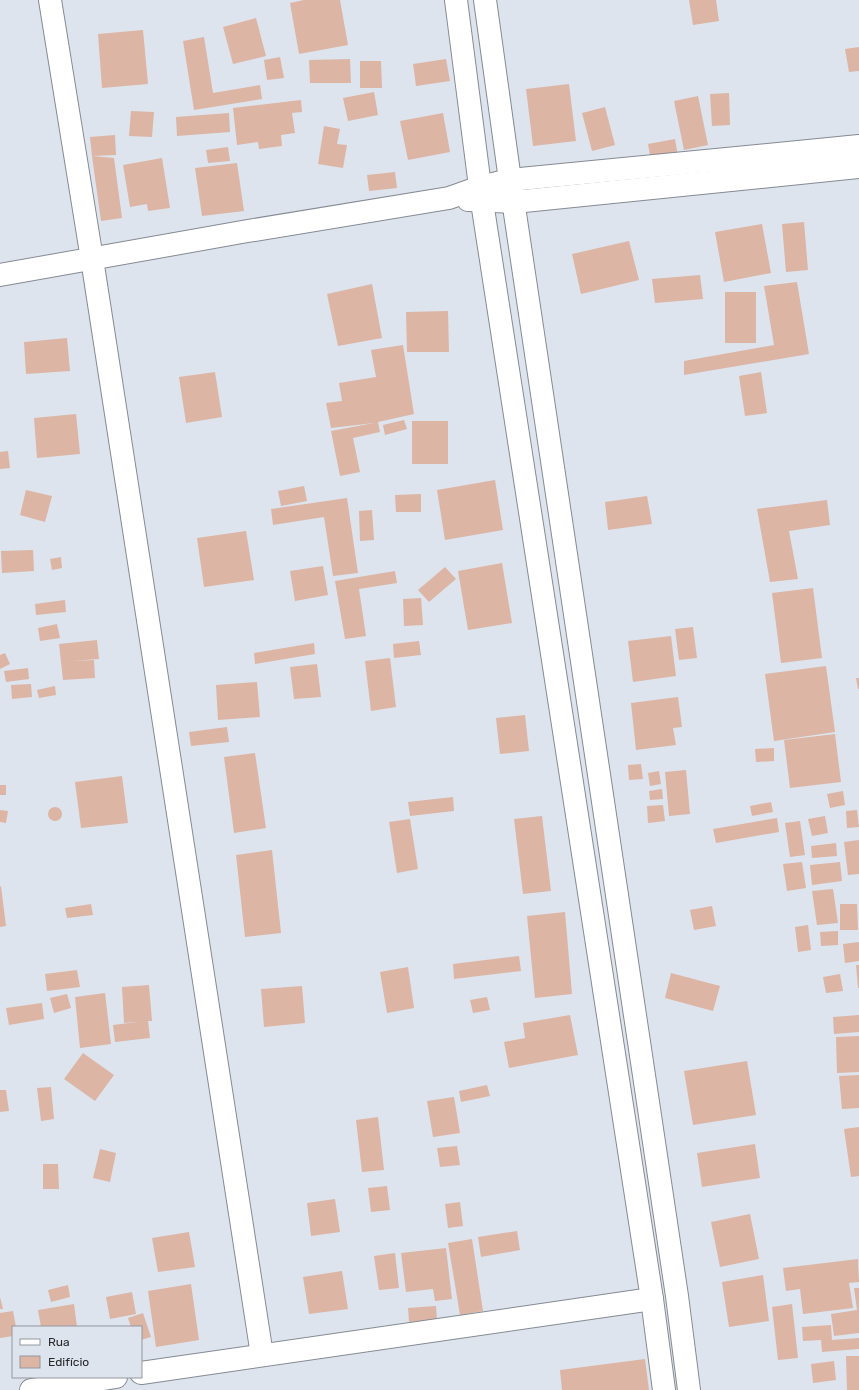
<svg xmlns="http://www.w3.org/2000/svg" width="859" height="1390" viewBox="0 0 859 1390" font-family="Rubik,sans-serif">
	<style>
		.building { fill: #dcb5a5 }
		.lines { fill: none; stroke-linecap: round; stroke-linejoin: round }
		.minor-casing { stroke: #858a93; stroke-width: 24 }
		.minor { stroke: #fff; stroke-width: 22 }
	</style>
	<rect width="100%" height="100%" fill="#dee4ed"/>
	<g class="building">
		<path d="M 304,0 L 340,0 L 348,45 L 299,54 L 290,3 Z"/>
		<path d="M 689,0 L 716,0 L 719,21 L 693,25 Z"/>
		<path d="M 256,18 L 266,56 L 233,64 L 223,27 Z"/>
		<path d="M 143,30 L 148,84 L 102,88 L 98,34 Z"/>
		<path d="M 204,37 L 213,93 L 260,85 L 262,99 L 194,110 L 183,41 Z"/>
		<path d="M 859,47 L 859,71 L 849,72 L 845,49 Z"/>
		<path d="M 280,57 L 284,78 L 267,80 L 264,60 Z"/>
		<path d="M 350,59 L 351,83 L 310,83 L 309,60 Z"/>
		<path d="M 446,59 L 450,81 L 416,86 L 413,64 Z"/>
		<path d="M 360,61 L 381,61 L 382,88 L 360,88 Z"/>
		<path d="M 569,84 L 576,141 L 533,146 L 526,89 Z"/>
		<path d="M 374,92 L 378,115 L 348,121 L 343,98 Z"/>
		<path d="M 729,93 L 730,125 L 712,126 L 710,94 Z"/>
		<path d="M 698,96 L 708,145 L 684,150 L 674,101 Z"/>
		<path d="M 301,100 L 302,112 L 292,113 L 295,133 L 281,135 L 282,146 L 259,149 L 258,142 L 237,145 L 233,108 Z"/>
		<path d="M 605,107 L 615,145 L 592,151 L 582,113 Z"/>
		<path d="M 131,111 L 154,112 L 152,137 L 129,136 Z"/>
		<path d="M 229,113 L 230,132 L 177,136 L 176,117 Z"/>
		<path d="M 443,113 L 450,152 L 408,160 L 400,121 Z"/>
		<path d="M 324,126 L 340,129 L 337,144 L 347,145 L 343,168 L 318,164 Z"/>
		<path d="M 115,135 L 116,155 L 92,156 L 90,137 Z"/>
		<path d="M 675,139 L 678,156 L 651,161 L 648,144 Z"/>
		<path d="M 228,147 L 230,161 L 208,163 L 206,150 Z"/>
		<path d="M 92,156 L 114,158 L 122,218 L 101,221 Z"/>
		<path d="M 162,158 L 170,208 L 148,211 L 147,204 L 130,207 L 123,165 Z"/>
		<path d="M 237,163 L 244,211 L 202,216 L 195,168 Z"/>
		<path d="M 395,172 L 397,188 L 369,191 L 367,175 Z"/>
		<path d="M 804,222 L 808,270 L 786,272 L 782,224 Z"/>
		<path d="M 762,224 L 771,273 L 724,282 L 715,232 Z"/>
		<path d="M 629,241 L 639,280 L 581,294 L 572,254 Z"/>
		<path d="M 700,275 L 703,299 L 655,303 L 652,279 Z"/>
		<path d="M 797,282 L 809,354 L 684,375 L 684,361 L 774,345 L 764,286 Z"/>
		<path d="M 372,284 L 382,338 L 338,346 L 327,294 Z"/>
		<rect x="725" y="292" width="31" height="51"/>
		<path d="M 448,311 L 449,352 L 407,352 L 406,312 Z"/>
		<path d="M 67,338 L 70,371 L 26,374 L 24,342 Z"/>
		<path d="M 403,345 L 414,414 L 378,422 L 380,432 L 353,438 L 360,472 L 340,476 L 331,431 L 374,423 L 331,428 L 326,403 L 342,401 L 339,383 L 376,377 L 371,350 Z"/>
		<path d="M 215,372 L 222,417 L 186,423 L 179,377 Z"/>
		<path d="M 761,372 L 767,413 L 745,416 L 739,376 Z"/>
		<path d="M 76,414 L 80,454 L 37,458 L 34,418 Z"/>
		<path d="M 404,420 L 407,429 L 385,435 L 383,425 Z"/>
		<rect x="412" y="421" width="36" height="43"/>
		<path d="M 8,451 L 10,468 L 0,469 L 0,452 Z"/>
		<path d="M 495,480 L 503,530 L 445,540 L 437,490 Z"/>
		<path d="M 304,486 L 307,501 L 281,506 L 278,491 Z"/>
		<path d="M 26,490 L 52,496 L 45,522 L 20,515 Z"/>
		<path d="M 421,494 L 421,512 L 396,512 L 395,495 Z"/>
		<path d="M 647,496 L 652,524 L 608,530 L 605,502 Z"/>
		<path d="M 347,498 L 358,573 L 333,576 L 324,517 L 273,525 L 271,509 Z"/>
		<path d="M 827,500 L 830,525 L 789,531 L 798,579 L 770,582 L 757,509 Z"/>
		<path d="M 372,510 L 374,540 L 360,541 L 359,511 Z"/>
		<path d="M 246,531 L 254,580 L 204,587 L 197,538 Z"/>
		<path d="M 33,550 L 34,571 L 2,573 L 1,551 Z"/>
		<path d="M 61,557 L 62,568 L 52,570 L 50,559 Z"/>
		<path d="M 502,563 L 512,623 L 468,630 L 458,571 Z"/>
		<path d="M 323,566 L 328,595 L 295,601 L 290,571 Z"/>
		<path d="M 445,567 L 456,579 L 429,602 L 418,590 Z"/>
		<path d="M 395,571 L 397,583 L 359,589 L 366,636 L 345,639 L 335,581 Z"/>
		<path d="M 813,588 L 822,658 L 781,663 L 772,593 Z"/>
		<path d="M 421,598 L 423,625 L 404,626 L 403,599 Z"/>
		<path d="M 65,600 L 66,612 L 36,615 L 35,604 Z"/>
		<path d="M 57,624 L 60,638 L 40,641 L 38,628 Z"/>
		<path d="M 693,627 L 697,658 L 679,660 L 675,629 Z"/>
		<path d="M 671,636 L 676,676 L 633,682 L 628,641 Z"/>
		<path d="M 97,640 L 99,659 L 71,661 L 94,660 L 95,678 L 63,680 L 59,644 Z"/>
		<path d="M 419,641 L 421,655 L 394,658 L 393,644 Z"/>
		<path d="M 314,643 L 315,654 L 255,664 L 254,653 Z"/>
		<path d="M 5,653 L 10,664 L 0,669 L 0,655 Z"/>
		<path d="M 390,658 L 396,707 L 371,711 L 365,661 Z"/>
		<path d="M 317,664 L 321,697 L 294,699 L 290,667 Z"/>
		<path d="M 826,666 L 835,732 L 774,741 L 765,674 Z"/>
		<path d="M 28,668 L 29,679 L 6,682 L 4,671 Z"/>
		<path d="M 856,678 L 859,678 L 859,689 L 858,689 Z"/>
		<path d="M 257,682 L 260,717 L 218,720 L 216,685 Z"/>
		<path d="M 31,684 L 32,697 L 12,699 L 11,685 Z"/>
		<path d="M 55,686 L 56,695 L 39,698 L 37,690 Z"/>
		<path d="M 678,697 L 682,727 L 673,728 L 676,745 L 636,750 L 631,703 Z"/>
		<path d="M 525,715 L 529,751 L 500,754 L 496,718 Z"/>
		<path d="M 227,727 L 229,742 L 191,746 L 189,732 Z"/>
		<path d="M 835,734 L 841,782 L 790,788 L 784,740 Z"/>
		<path d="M 774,748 L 774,761 L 756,762 L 755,749 Z"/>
		<path d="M 255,753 L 266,828 L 234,833 L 224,757 Z"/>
		<path d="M 641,764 L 643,779 L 629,780 L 628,765 Z"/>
		<path d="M 686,770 L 690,814 L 669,816 L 665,772 Z"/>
		<path d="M 659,771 L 661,784 L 650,786 L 648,773 Z"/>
		<path d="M 122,776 L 128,823 L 81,828 L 75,782 Z"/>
		<rect x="0" y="785" width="6" height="10"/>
		<path d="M 662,789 L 663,799 L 650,800 L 649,791 Z"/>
		<path d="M 843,791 L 845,805 L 830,808 L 827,794 Z"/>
		<path d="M 453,797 L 454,811 L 410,816 L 408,802 Z"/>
		<path d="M 771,802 L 773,812 L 752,816 L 750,806 Z"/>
		<path d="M 663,805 L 665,821 L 648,823 L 647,806 Z"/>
		<circle cx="55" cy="814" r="7"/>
		<path d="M 0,810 L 8,811 L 6,823 L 0,822 Z"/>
		<path d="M 857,810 L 859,827 L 847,828 L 846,811 Z"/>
		<path d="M 542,816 L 551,891 L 523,894 L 514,819 Z"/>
		<path d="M 825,816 L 828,833 L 812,836 L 808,819 Z"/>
		<path d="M 777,818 L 779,832 L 716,843 L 713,829 Z"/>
		<path d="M 410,819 L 418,869 L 397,873 L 389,822 Z"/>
		<path d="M 800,821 L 805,855 L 790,857 L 785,823 Z"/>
		<path d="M 859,840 L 859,874 L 848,875 L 844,842 Z"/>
		<path d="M 836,843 L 837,856 L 812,858 L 811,846 Z"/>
		<path d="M 272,850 L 281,933 L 245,937 L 236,855 Z"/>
		<path d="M 802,862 L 806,888 L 787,891 L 783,864 Z"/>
		<path d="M 840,862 L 842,881 L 812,885 L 810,865 Z"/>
		<path d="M 1,886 L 6,926 L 0,927 L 0,887 Z"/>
		<path d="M 833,889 L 838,923 L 817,925 L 812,891 Z"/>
		<path d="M 91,904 L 93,915 L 67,918 L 65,908 Z"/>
		<path d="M 840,904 L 857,904 L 858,930 L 840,930 Z"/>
		<path d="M 712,906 L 716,926 L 694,930 L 690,910 Z"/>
		<path d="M 565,912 L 572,994 L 535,998 L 527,916 Z"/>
		<path d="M 808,925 L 811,950 L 798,952 L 795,927 Z"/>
		<path d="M 838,931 L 838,945 L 821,946 L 820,932 Z"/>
		<path d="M 859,942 L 859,961 L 845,963 L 843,944 Z"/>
		<path d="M 519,956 L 521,971 L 454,979 L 453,964 Z"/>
		<path d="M 856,965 L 859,965 L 859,988 L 858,988 Z"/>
		<path d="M 408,967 L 414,1008 L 387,1013 L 380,972 Z"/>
		<path d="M 77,970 L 80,987 L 47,991 L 45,974 Z"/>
		<path d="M 671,973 L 720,986 L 713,1011 L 665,998 Z"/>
		<path d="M 840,974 L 843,991 L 826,993 L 823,977 Z"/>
		<path d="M 149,985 L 152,1021 L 148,1021 L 150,1038 L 115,1042 L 113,1025 L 137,1022 L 124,1023 L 122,987 Z"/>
		<path d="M 302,986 L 305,1023 L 264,1027 L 261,989 Z"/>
		<path d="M 105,993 L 111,1044 L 80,1048 L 75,997 Z"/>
		<path d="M 67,994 L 71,1008 L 54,1013 L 50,998 Z"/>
		<path d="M 487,997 L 490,1010 L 473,1013 L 470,1000 Z"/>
		<path d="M 42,1003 L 44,1019 L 9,1025 L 6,1008 Z"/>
		<path d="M 570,1015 L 578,1055 L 509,1068 L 504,1042 L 525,1038 L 523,1023 Z"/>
		<path d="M 859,1015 L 859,1032 L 834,1034 L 833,1017 Z"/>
		<path d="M 859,1036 L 859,1072 L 837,1073 L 836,1037 Z"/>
		<path d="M 83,1053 L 114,1075 L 95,1101 L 64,1079 Z"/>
		<path d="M 747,1061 L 756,1115 L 693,1125 L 684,1071 Z"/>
		<path d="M 859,1075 L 859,1108 L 842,1109 L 839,1076 Z"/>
		<path d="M 487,1085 L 490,1096 L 461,1102 L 459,1091 Z"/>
		<path d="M 51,1087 L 54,1119 L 41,1121 L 37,1088 Z"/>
		<path d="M 0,1090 L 6,1090 L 9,1111 L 0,1112 Z"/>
		<path d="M 454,1097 L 460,1133 L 433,1137 L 427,1101 Z"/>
		<path d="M 378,1117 L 384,1170 L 362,1172 L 356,1120 Z"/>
		<path d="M 859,1127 L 859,1176 L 851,1177 L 844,1129 Z"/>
		<path d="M 755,1144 L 760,1178 L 702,1187 L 697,1153 Z"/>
		<path d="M 457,1146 L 460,1165 L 440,1167 L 437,1148 Z"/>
		<path d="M 100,1149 L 116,1153 L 110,1182 L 93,1178 Z"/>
		<path d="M 43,1164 L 58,1164 L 59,1189 L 43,1189 Z"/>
		<path d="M 387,1186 L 390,1210 L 371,1212 L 368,1188 Z"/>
		<path d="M 335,1199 L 340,1232 L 311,1236 L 307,1203 Z"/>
		<path d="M 460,1202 L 463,1226 L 448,1228 L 445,1204 Z"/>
		<path d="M 750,1214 L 759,1259 L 720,1267 L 711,1222 Z"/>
		<path d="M 517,1231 L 520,1250 L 481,1257 L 478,1237 Z"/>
		<path d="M 189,1232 L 195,1267 L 158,1272 L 152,1238 Z"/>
		<path d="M 472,1239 L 483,1311 L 460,1315 L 448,1243 Z"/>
		<path d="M 446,1248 L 452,1299 L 435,1301 L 433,1289 L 406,1292 L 401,1253 Z"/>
		<path d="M 395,1253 L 399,1288 L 379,1290 L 374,1256 Z"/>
		<path d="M 858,1259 L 859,1282 L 849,1283 L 853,1308 L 803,1314 L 800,1289 L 786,1291 L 783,1268 Z"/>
		<path d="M 342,1271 L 348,1309 L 309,1314 L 303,1277 Z"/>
		<path d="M 763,1275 L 769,1321 L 729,1327 L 722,1282 Z"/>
		<path d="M 191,1284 L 199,1340 L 156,1347 L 148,1291 Z"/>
		<path d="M 68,1285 L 70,1297 L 51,1302 L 48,1290 Z"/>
		<path d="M 854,1288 L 859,1288 L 859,1333 L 834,1336 L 831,1314 L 857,1310 Z"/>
		<path d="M 132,1292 L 136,1314 L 110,1319 L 106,1297 Z"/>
		<path d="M 0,1297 L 3,1309 L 0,1309 Z"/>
		<path d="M 74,1304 L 77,1327 L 41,1327 L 38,1310 Z"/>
		<path d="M 792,1304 L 798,1358 L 778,1360 L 772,1307 Z"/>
		<path d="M 436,1306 L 437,1320 L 409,1322 L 408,1308 Z"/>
		<path d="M 13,1311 L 16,1327 L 13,1327 L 13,1336 L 0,1338 L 0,1313 Z"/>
		<path d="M 143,1313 L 151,1337 L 141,1340 L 141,1327 L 131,1327 L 128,1318 Z"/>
		<path d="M 831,1325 L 832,1340 L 859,1338 L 859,1349 L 822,1352 L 821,1340 L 803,1341 L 802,1327 Z"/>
		<path d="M 846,1356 L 859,1356 L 859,1390 L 847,1390 Z"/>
		<path d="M 645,1359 L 649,1390 L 562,1390 L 560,1370 Z"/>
		<path d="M 834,1361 L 836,1380 L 813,1383 L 811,1364 Z"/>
	</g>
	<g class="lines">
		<g class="minor-casing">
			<g id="minor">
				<path d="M 50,0 L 92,259 L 262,1355"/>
				<path d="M 456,0 L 482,202 L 652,1299 L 664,1390"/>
				<path d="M 485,0 L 510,180 L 677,1296 L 689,1390"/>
				<path d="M 468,200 L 514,202 L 859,167"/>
				<path d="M 0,275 L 242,232 L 449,198 L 480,187 L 510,180 L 859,146"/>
				<path d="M 141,1373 L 652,1299"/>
				<path d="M 31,1390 L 116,1377"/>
			</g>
		</g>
		<use href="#minor" class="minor"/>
	</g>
	<rect x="12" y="1326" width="130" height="52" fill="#dee4ed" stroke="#94989f"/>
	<rect x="20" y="1339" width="20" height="6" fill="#ffffff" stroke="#94989f"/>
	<text x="48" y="1346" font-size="12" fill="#25272a">Rua</text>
	<rect x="20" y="1356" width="20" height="12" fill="#dcb5a5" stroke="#94989f"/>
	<text x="48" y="1366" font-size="12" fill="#25272a">Edifício</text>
</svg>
